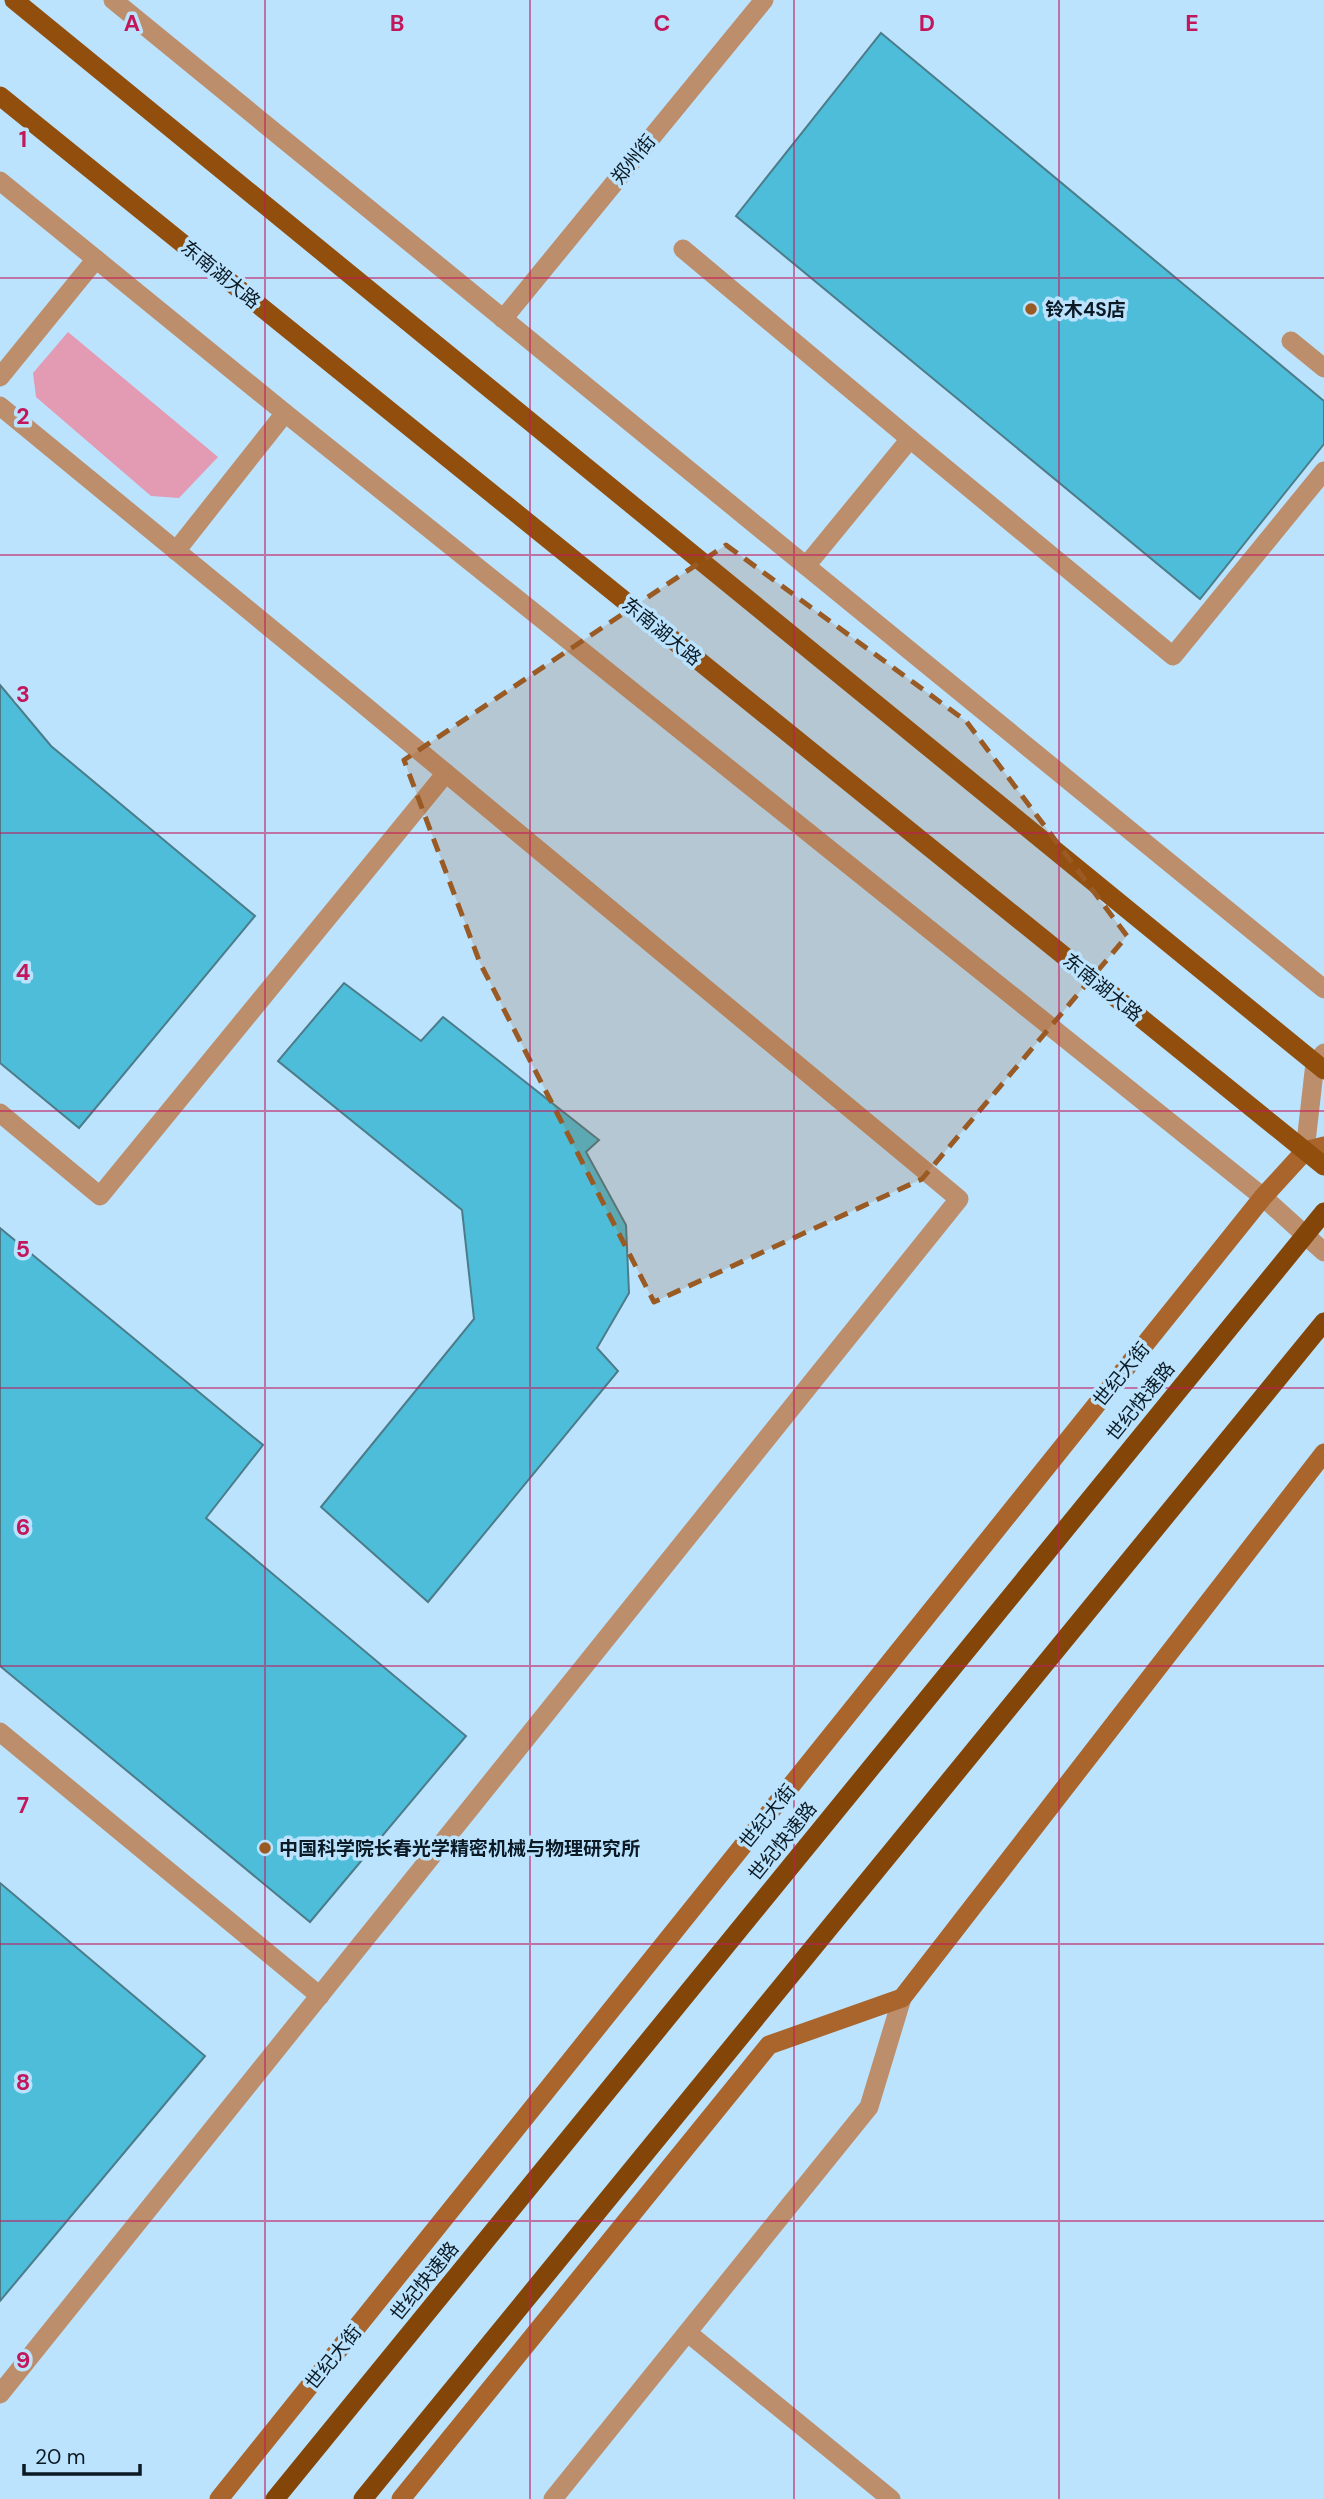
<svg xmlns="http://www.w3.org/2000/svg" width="1324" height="2499" viewBox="0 0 1324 2499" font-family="'DM Sans','Noto Sans SC',sans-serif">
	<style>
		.green { fill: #e39ab3 }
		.building { fill: #4dbdd9; stroke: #4c7c89; stroke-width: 2 }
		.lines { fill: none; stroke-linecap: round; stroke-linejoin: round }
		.service { stroke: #bd8e6b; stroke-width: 19 }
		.minor { stroke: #bd8e6b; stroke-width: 19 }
		.tertiary { stroke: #bd8e6b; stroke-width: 19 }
		.secondary { stroke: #aa652c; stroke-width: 19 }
		.primary { stroke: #914e0c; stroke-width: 19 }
		.trunk { stroke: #844608; stroke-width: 19 }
		.marked { fill: #9a5a24; fill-opacity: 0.2; stroke: #9a5a24; stroke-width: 5; stroke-dasharray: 14 9; stroke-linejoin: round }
		.grid { fill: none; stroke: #c2185b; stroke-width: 2; stroke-opacity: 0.55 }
		.poi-dot { fill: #9a5a24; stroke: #bbe3fe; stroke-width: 2.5 }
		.labels { text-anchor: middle; stroke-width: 7; stroke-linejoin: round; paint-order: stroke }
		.street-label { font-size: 19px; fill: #0b1a24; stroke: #bbe3fe }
		.poi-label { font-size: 19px; font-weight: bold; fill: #0b1a24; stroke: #bbe3fe; text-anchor: start }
		.grid-label { font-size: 23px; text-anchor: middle; font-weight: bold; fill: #c2185b; stroke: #bbe3fe; stroke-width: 7; stroke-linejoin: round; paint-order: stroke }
	</style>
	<rect width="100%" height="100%" fill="#bbe3fe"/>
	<path class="green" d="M 68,332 L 218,457 L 179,498 L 151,496 L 36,397 L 33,373 Z"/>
	<g class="building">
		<path d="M 881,33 L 1324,401 L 1324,444 L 1200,599 L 736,216 Z"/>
		<path d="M 0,685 L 51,746 L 255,916 L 79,1128 L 0,1063 Z"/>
		<path d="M 344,983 L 421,1041 L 443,1017 L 599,1140 L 586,1152 L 626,1225 L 629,1293 L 597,1348 L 618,1371 L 428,1602 L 321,1507 L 474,1319 L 462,1210 L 278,1061 Z"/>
		<path d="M 0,1228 L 263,1445 L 206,1518 L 466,1736 L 310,1922 L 0,1666 Z"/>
		<path d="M 0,1883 L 205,2056 L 0,2301 Z"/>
	</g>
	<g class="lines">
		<g class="service">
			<path d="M 683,249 L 910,439"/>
			<path d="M 1291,341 L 1324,368"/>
			<path d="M 0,377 L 96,259"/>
			<path d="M 0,406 L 347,691 L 959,1199 L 0,2394"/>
			<path d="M 176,551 L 285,413"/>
			<path d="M 806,566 L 910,439 L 1173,656 L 1324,471"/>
			<path d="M 0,1113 L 100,1196 L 446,773"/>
			<path d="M 0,1732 L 320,1996"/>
		</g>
		<g class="minor">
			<path d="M 503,319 L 764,0"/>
			<path d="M 688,2333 L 891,2499"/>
		</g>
		<g class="tertiary">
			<path d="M 113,0 L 1324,989"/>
			<path d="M 0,181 L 285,413 L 1263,1197 L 1324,1252"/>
			<path d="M 1305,1151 L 1315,1063 L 1324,1053"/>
			<path d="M 553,2499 L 869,2107 L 902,1998"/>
		</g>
		<g class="secondary">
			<path d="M 219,2499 L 1263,1197 L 1305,1151 L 1324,1146"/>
			<path d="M 401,2499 L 769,2045 L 902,1998 L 1324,1453"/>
		</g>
		<g class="primary">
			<path d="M 14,0 L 1324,1070"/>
			<path d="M 0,96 L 1324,1166"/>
		</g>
		<g class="trunk">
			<path d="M 275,2499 L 1324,1212"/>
			<path d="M 363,2499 L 1324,1322"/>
		</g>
	</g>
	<path class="marked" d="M 726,545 L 966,721 L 1127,936 L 922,1179 L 654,1302 L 480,963 L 404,760 Z"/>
	<path class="grid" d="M 265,0 L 265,2499M 530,0 L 530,2499M 794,0 L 794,2499M 1059,0 L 1059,2499M 0,278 L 1324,278M 0,555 L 1324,555M 0,833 L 1324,833M 0,1111 L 1324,1111M 0,1388 L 1324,1388M 0,1666 L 1324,1666M 0,1944 L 1324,1944M 0,2221 L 1324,2221"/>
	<g class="poi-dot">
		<circle cx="1031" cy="309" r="7"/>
		<circle cx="265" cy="1848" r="7"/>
	</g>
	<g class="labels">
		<g class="street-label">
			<text transform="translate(633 159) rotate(-51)" y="7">郑州街</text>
			<text transform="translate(221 274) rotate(39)" y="7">东南湖大路</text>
			<text transform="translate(662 631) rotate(39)" y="7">东南湖大路</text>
			<text transform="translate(1103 987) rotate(39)" y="7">东南湖大路</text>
			<text transform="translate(1121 1374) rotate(-51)" y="7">世纪大街</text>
			<text transform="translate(1140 1401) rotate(-51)" y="7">世纪快速路</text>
			<text transform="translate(767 1816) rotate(-51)" y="7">世纪大街</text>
			<text transform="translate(782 1841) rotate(-51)" y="7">世纪快速路</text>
			<text transform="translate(424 2281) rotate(-51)" y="7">世纪快速路</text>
			<text transform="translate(333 2357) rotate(-51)" y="7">世纪大街</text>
		</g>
		<g class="poi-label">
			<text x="1045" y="316">铃木4S店</text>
			<text x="279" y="1855">中国科学院长春光学精密机械与物理研究所</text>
		</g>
	</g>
	<g class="grid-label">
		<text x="132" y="31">A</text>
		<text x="397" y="31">B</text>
		<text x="662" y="31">C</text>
		<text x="927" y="31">D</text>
		<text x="1192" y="31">E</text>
		<text x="23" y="147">1</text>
		<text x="23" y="424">2</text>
		<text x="23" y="702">3</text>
		<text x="23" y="980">4</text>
		<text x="23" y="1257">5</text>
		<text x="23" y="1535">6</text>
		<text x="23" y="1813">7</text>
		<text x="23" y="2090">8</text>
		<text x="23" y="2368">9</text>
	</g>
	<path d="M24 2464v10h116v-10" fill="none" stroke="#0b1a24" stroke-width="3.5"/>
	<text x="35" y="2464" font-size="21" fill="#0b1a24" stroke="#bbe3fe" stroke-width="5" paint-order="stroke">20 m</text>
</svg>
